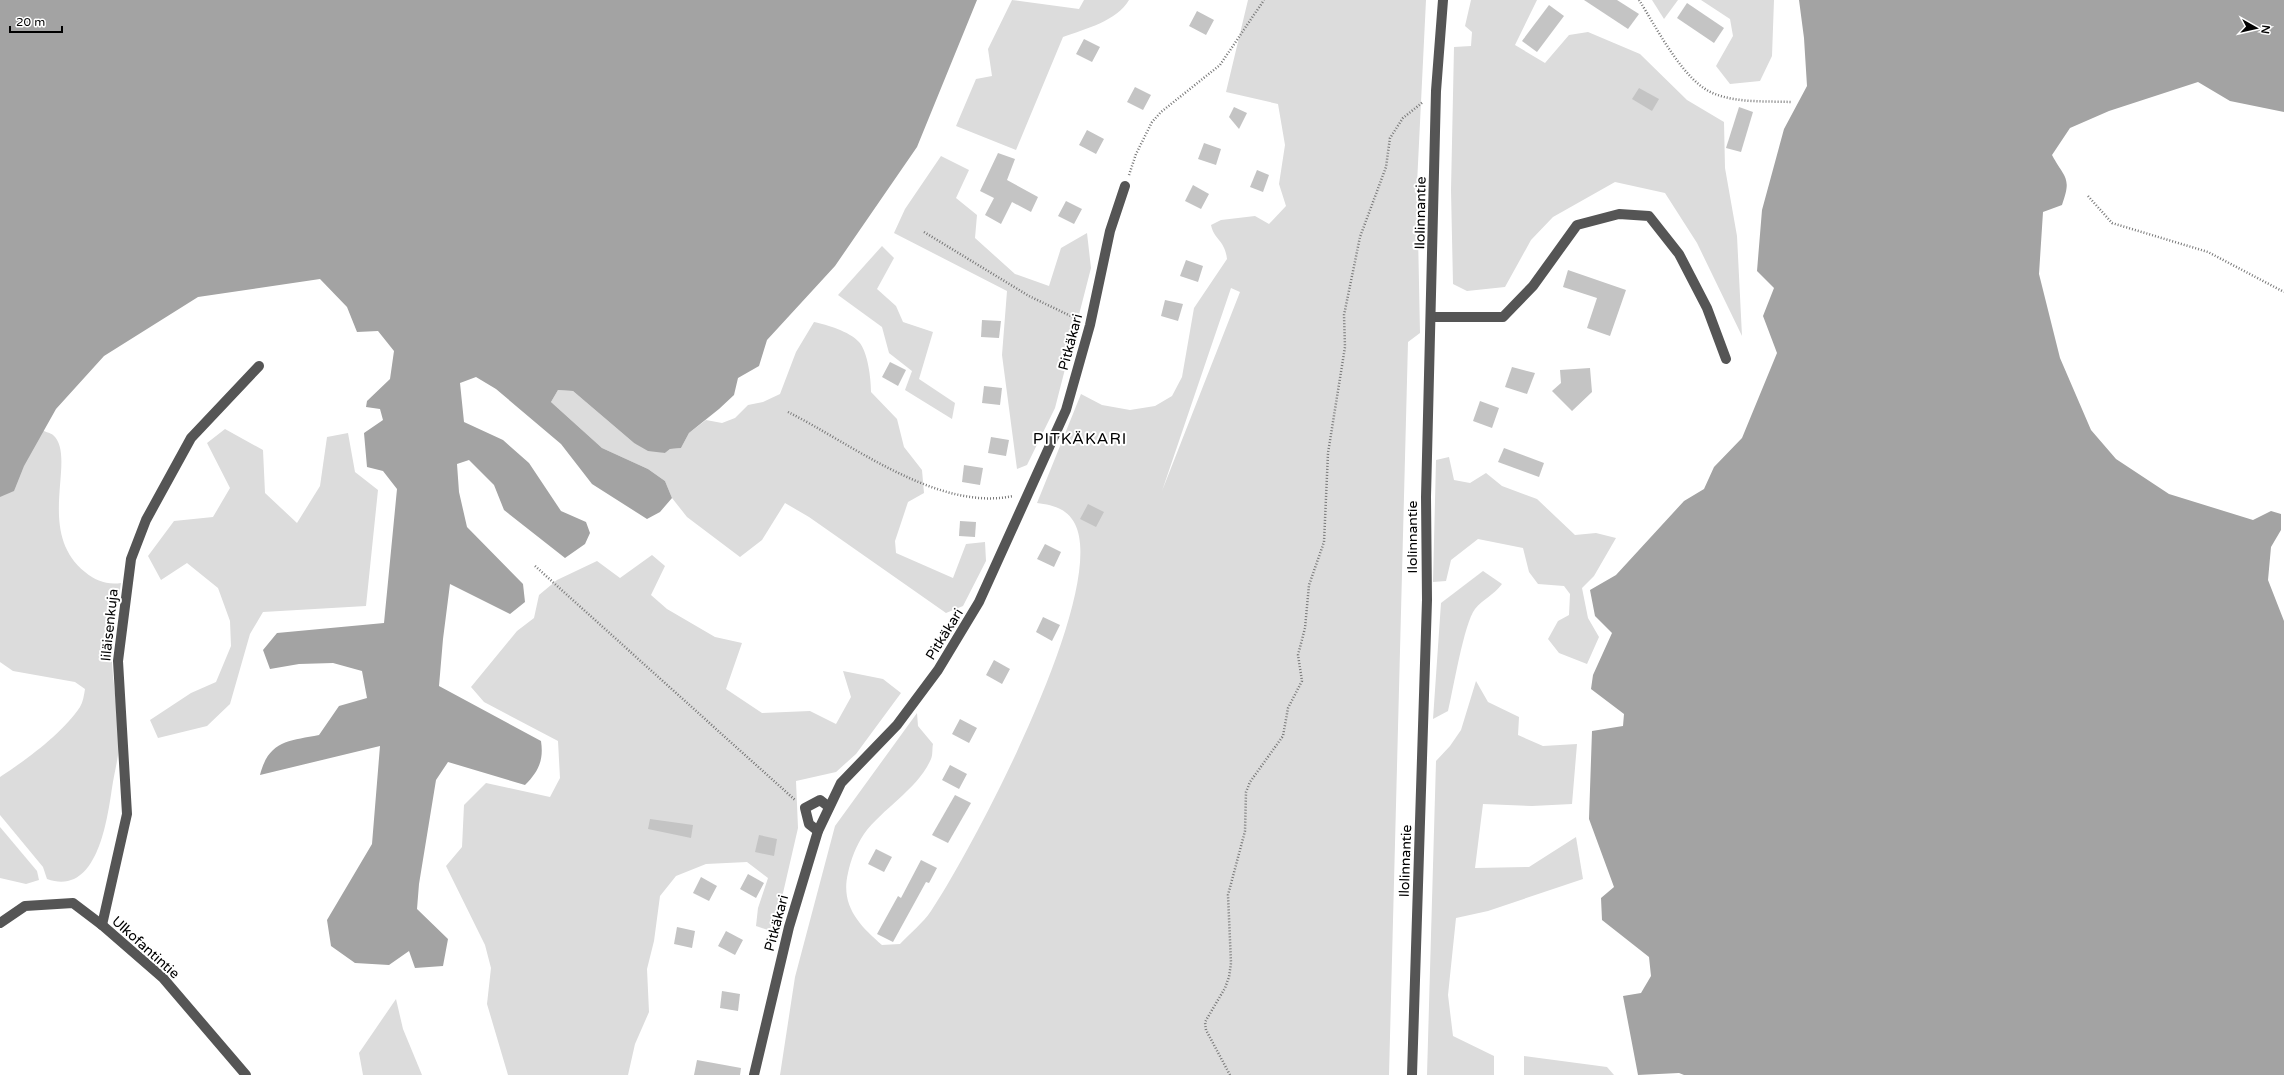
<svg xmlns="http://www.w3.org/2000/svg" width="2284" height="1075" viewBox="0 0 2284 1075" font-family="'Varela Round',sans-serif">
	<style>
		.green { fill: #dcdcdc; fill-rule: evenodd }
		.water { fill: #a3a3a3 }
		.building { fill: #c4c4c4 }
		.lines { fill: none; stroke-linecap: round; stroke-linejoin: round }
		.path { stroke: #777; stroke-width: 2.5; stroke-dasharray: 1 2; stroke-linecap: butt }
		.minor { stroke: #555; stroke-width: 10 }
		.labels { text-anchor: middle; stroke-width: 4; stroke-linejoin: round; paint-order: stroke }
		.street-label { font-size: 14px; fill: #000; stroke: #fff }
		.quarter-label { font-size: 16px; letter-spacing: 1px; fill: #000; stroke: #fff }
	</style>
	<rect width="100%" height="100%" fill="#fff"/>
	<g class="green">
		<path d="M 1012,0 L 1079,9 L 1084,0 L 1129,0 C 1117,21 1085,29 1063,37 L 1016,150 L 956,126 L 976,79 L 992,76 L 988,49 Z"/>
		<path d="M 1248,0 L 1426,0 L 1417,184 L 1420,333 L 1408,342 L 1389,1075 L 780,1075 L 795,977 L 835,826 L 917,713 L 918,726 L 933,744 C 932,748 933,755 931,759 C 918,789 883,808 864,834 C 856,846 851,859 848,873 C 840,906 860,926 882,945 L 900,944 C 910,933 923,923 931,911 C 973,848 1109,592 1075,524 C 1067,508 1052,505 1037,503 L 1081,394 L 1102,405 L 1130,410 L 1155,406 L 1172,396 L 1182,377 L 1194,308 L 1227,259 C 1225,240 1214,240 1211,225 L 1221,220 L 1255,216 L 1269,224 L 1286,206 L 1279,184 L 1285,145 L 1278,104 L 1226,92 ZM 1231,288 L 1240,292 L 1162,491 Z"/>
		<path d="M 1471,0 L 1537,0 L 1515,45 L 1545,63 L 1569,35 L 1588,32 L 1640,54 L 1687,100 L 1724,122 L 1725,168 L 1737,236 L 1742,336 L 1697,243 L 1665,193 L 1615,182 L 1553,217 L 1531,240 L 1505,287 L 1467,291 L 1453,284 L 1451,190 L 1454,47 L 1471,46 L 1472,32 L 1465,26 Z"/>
		<path d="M 1652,0 L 1678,0 L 1664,19 Z"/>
		<path d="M 1701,0 L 1774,0 L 1772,56 L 1760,81 L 1730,84 L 1716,66 L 1733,36 L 1730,19 Z"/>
		<path d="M 941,156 L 969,170 L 956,198 L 977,215 L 975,238 L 1015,274 L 1049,286 L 1061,248 L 1087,233 L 1091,268 L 1055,408 L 1027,465 L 1017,469 L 1002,355 L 1007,291 L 894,233 L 905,209 Z"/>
		<path d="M 882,246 L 894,258 L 877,289 L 896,306 L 903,322 L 933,332 L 919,379 L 955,403 L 952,419 L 905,390 L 912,371 L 889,353 L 882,327 L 838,295 Z"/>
		<path d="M 814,322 C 827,325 849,331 859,342 C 868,352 871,379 871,392 L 897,419 L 904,447 L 922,470 L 924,493 L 908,502 L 895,541 L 896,553 L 953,578 L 966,544 L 985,542 L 986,561 L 963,606 L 946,613 L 809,517 L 785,503 L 762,540 L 740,557 L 687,517 L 672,498 L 665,481 L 648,469 L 602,448 L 551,402 L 558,390 L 573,391 L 634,443 L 665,453 L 670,449 L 681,448 L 689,433 L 706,420 L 722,423 L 735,418 L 748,405 L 763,402 L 780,394 L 796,352 Z"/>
		<path d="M 225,429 L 263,450 L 265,493 L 297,523 L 320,486 L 327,437 L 348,433 L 355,472 L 378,490 L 366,606 L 263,612 L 250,634 L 230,704 L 207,726 L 158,738 L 150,720 L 191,693 L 216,682 L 231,646 L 230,621 L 218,588 L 187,563 L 161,580 L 148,556 L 174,521 L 213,517 L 230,488 L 207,443 Z"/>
		<path d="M 42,430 C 45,432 51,433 53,435 C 78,457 34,531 85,572 C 96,581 107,585 121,583 C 118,603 113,623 112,643 C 110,677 120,712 119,746 C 118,760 114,774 112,788 C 107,821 97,897 47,879 L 43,867 L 0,815 L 0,777 C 26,760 63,733 80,707 C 83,702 84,695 85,689 L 75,682 L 13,671 L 0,662 L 0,483 Z"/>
		<path d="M 1449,457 L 1454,480 L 1470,483 L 1486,473 L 1502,486 L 1537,499 L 1575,535 L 1596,533 L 1616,538 L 1594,576 L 1582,588 L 1588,618 L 1599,637 L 1587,664 L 1559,653 L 1548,639 L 1558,621 L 1569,615 L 1570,594 L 1564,586 L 1538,584 L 1529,572 L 1523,548 L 1478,539 L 1451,560 L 1446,581 L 1433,582 L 1436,460 Z"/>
		<path d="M 652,555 L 665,566 L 651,595 L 667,609 L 715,637 L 742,643 L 726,689 L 762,713 L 810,711 L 836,724 L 851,697 L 843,671 L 883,679 L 901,693 L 856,754 L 836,772 L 796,781 L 798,828 L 774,932 L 756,926 L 758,908 L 768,878 L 747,862 L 706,864 L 676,876 L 660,896 L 654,941 L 647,969 L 649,1012 L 635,1044 L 628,1075 L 508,1075 L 487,1004 L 491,968 L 485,945 L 446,866 L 462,847 L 464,805 L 486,783 L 550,797 L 560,778 L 558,741 L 484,702 L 471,687 L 517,631 L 534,618 L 539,595 L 557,580 L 597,561 L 620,578 Z"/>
		<path d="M 1483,571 L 1502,584 C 1494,595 1482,600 1475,609 C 1464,623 1453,691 1448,711 L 1433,719 L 1441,603 Z"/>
		<path d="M 1476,681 L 1488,702 L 1519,717 L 1518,735 L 1543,746 L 1577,744 L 1572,804 L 1532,806 L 1483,804 L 1475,868 L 1529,867 L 1576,837 L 1583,879 L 1488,911 L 1456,918 L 1448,995 L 1453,1036 L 1494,1056 L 1494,1075 L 1427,1075 L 1436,761 L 1450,746 L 1461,730 Z"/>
		<path d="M 0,827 L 37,871 L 39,880 L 26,884 L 0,878 Z"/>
		<path d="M 396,999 L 403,1029 L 422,1075 L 363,1075 L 359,1053 Z"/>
		<path d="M 1524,1056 L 1607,1067 L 1614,1075 L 1524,1075 Z"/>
	</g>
	<g class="water">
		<path d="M 0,0 L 977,0 L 917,147 L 835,266 L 767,340 L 759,366 L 738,378 L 734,395 L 719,409 L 689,433 L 681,448 L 670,449 L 665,453 L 648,451 L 634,443 L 573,391 L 558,390 L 551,402 L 602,448 L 648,469 L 665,481 L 672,498 L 660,512 L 647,519 L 592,484 L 561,444 L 496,389 L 476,377 L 460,383 L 464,422 L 503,440 L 529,463 L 561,511 L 586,522 L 590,533 L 585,544 L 565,558 L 504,510 L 494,485 L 469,460 L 457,464 L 459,492 L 467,527 L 523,584 L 525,602 L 510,614 L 450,584 L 443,639 L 439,686 L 541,741 C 544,761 538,772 525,785 L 448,762 L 436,780 L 419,884 L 417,909 L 448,939 L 443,966 L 415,968 L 409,951 L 389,965 L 355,963 L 331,946 L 327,920 L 372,844 L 380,746 L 260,775 C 269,740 289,741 319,735 L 339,706 L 367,698 L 362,671 L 333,663 L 299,664 L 270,669 L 263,650 L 277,633 L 384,623 L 397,489 L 383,471 L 367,467 L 364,433 L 383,420 L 380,409 L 366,407 L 367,401 L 390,379 L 394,351 L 378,331 L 357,332 L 347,307 L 320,279 L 198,297 L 104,356 L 56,409 L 24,466 L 14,491 L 0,497 Z"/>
		<path d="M 1799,0 L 2284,0 L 2284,112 L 2230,101 L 2198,82 L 2109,111 L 2070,128 L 2052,155 C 2065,179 2072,177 2062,205 L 2043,212 L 2039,274 L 2060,358 L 2091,430 L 2116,459 L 2169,494 L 2253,520 L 2271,511 L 2281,514 L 2281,530 L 2271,547 L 2268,580 L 2284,621 L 2284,1075 L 1684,1075 L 1679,1073 L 1638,1075 L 1623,996 L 1641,993 L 1651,976 L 1649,957 L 1602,920 L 1601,898 L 1614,887 L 1589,819 L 1592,731 L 1623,726 L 1624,714 L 1591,689 L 1593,675 L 1612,633 L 1595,616 L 1590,590 L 1616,575 L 1684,501 L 1704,489 L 1714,467 L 1742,438 L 1777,353 L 1763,316 L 1774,288 L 1757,271 L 1762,210 L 1784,129 L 1807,86 L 1804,38 Z"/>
	</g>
	<g class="building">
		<path d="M 1584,0 L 1617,0 L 1639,14 L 1628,29 Z"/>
		<path d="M 1687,3 L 1724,28 L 1714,43 L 1677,18 Z"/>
		<path d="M 1549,5 L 1564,16 L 1537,52 L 1522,41 Z"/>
		<path d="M 1197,11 L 1214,20 L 1206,35 L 1189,26 Z"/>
		<path d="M 1084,39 L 1100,47 L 1092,62 L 1076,54 Z"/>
		<path d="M 1135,87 L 1151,95 L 1143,110 L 1127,102 Z"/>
		<path d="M 1639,88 L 1659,99 L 1652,111 L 1632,99 Z"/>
		<path d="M 1234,107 L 1247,113 L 1239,129 L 1229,117 Z"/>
		<path d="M 1739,107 L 1753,112 L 1741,152 L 1726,148 Z"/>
		<path d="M 1087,130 L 1104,139 L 1096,154 L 1079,145 Z"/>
		<path d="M 1204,143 L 1221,149 L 1216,165 L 1198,159 Z"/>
		<path d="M 998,153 L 1015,159 L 1007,180 L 1038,197 L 1031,212 L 1012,202 L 1001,224 L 985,215 L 994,198 L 980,191 Z"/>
		<path d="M 1257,170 L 1269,175 L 1263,192 L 1250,187 Z"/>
		<path d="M 1193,185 L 1209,194 L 1201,209 L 1185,201 Z"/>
		<path d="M 1066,201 L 1082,209 L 1074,224 L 1058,216 Z"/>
		<path d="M 1186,260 L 1203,266 L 1198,282 L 1180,276 Z"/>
		<path d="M 1568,270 L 1626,290 L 1610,336 L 1587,328 L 1597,298 L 1563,287 Z"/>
		<path d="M 1165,300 L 1183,304 L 1178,321 L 1161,316 Z"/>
		<path d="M 982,320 L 1001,321 L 999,338 L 981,337 Z"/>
		<path d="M 890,362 L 906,370 L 898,386 L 882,377 Z"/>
		<path d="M 1512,367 L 1535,373 L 1527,394 L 1505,387 Z"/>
		<path d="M 1590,368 L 1592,392 L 1572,411 L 1552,391 L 1561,383 L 1560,370 Z"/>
		<path d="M 984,386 L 1002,388 L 1000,405 L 982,403 Z"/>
		<path d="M 1480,401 L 1499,408 L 1492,428 L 1473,421 Z"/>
		<path d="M 991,437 L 1009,440 L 1006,456 L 988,453 Z"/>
		<path d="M 1504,448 L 1544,463 L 1539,477 L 1498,462 Z"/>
		<path d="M 964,465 L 983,468 L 980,485 L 962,482 Z"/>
		<path d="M 1088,504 L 1104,512 L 1096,527 L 1080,519 Z"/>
		<path d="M 960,521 L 976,522 L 975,537 L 959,536 Z"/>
		<path d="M 1045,544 L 1061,552 L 1054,567 L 1037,559 Z"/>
		<path d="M 1043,617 L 1060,625 L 1052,641 L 1036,632 Z"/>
		<path d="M 994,660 L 1010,669 L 1002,684 L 986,675 Z"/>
		<path d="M 960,719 L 977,728 L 969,743 L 952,734 Z"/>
		<path d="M 950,765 L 967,774 L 959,789 L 942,780 Z"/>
		<path d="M 955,795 L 971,803 L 948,843 L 932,835 Z"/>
		<path d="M 650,819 L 693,825 L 691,838 L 648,829 Z"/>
		<path d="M 759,835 L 777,839 L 774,856 L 755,852 Z"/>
		<path d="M 876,849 L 892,857 L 884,872 L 868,864 Z"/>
		<path d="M 921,860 L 937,868 L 929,883 L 926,882 L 893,942 L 877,934 L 898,896 L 901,898 Z"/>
		<path d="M 748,874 L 764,883 L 756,898 L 740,889 Z"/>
		<path d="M 701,877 L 717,886 L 709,901 L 693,893 Z"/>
		<path d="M 677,927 L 695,931 L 692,948 L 674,944 Z"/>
		<path d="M 726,931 L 743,940 L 735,955 L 718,946 Z"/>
		<path d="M 722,991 L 740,994 L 738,1011 L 720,1008 Z"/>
		<path d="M 697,1060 L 741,1068 L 740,1075 L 694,1075 Z"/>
	</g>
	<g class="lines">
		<g class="path">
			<path d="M 1639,0 C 1657,28 1684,83 1715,94 C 1738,103 1767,101 1791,102"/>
			<path d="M 1129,175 L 1136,154 L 1152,122 L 1161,112 L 1220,65 L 1264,0"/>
			<path d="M 2088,196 L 2112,223 L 2208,252 L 2284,292"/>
			<path d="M 924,232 L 1029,296 L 1079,320"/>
			<path d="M 788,412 C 852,444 938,512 1013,496"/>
			<path d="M 535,566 L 795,800"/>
			<path d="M 1230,1075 L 1206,1030 L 1205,1022 L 1225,988 L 1229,977 L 1231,963 L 1228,895 L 1245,831 L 1246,792 L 1250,782 L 1283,736 L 1288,708 L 1302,681 L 1298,655 L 1305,628 L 1309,585 L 1324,542 L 1328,453 L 1345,347 L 1344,315 L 1360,237 L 1386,167 L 1390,138 L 1403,118 L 1423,102"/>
		</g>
		<g class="minor">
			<path d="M 1431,317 L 1503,317 L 1533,286 L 1577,225 L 1619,214 L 1649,216 L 1679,254 L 1707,308 L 1726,359"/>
			<path d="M 818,831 L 809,824 L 805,808 L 820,800 L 829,807"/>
			<path d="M 0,923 L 25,906 L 73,903 L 102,925 L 163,978 L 246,1075"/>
			<path d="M 102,925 L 127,814 L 118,661 L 131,559 L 146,520 L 191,438 L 259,366"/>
			<path d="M 754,1075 L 789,927 L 818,831 L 841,783 L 897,725 L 938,670 L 979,602 L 1066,410 L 1090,325 L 1110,231 L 1125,186"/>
			<path d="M 1412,1075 L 1427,600 L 1426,497 L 1436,91 L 1443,0"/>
		</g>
	</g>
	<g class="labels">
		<g class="street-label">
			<text transform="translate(1420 213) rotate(-89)" y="5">Ilolinnantie</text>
			<text transform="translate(1070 342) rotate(-75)" y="5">Pitkäkari</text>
			<text transform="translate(1412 537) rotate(-90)" y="5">Ilolinnantie</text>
			<text transform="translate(109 625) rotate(-84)" y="5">Iiläisenkuja</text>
			<text transform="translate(944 634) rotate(-58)" y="5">Pitkäkari</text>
			<text transform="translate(1405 861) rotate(-88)" y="5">Ilolinnantie</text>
			<text transform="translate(776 923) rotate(-75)" y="5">Pitkäkari</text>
			<text transform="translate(146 947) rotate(42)" y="5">Ulkofantintie</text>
		</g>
		<g class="quarter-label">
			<text x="1080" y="444">PITKÄKARI</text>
		</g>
	</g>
	<g transform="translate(2256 28) rotate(98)" stroke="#ffffff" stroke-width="3" paint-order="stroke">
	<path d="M0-3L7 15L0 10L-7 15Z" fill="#000000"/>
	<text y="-6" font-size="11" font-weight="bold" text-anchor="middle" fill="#000000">N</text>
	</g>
	<path d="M10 26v6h52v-6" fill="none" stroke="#000000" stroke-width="2"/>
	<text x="16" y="26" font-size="12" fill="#000000" stroke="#ffffff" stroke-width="3" paint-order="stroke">20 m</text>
</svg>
